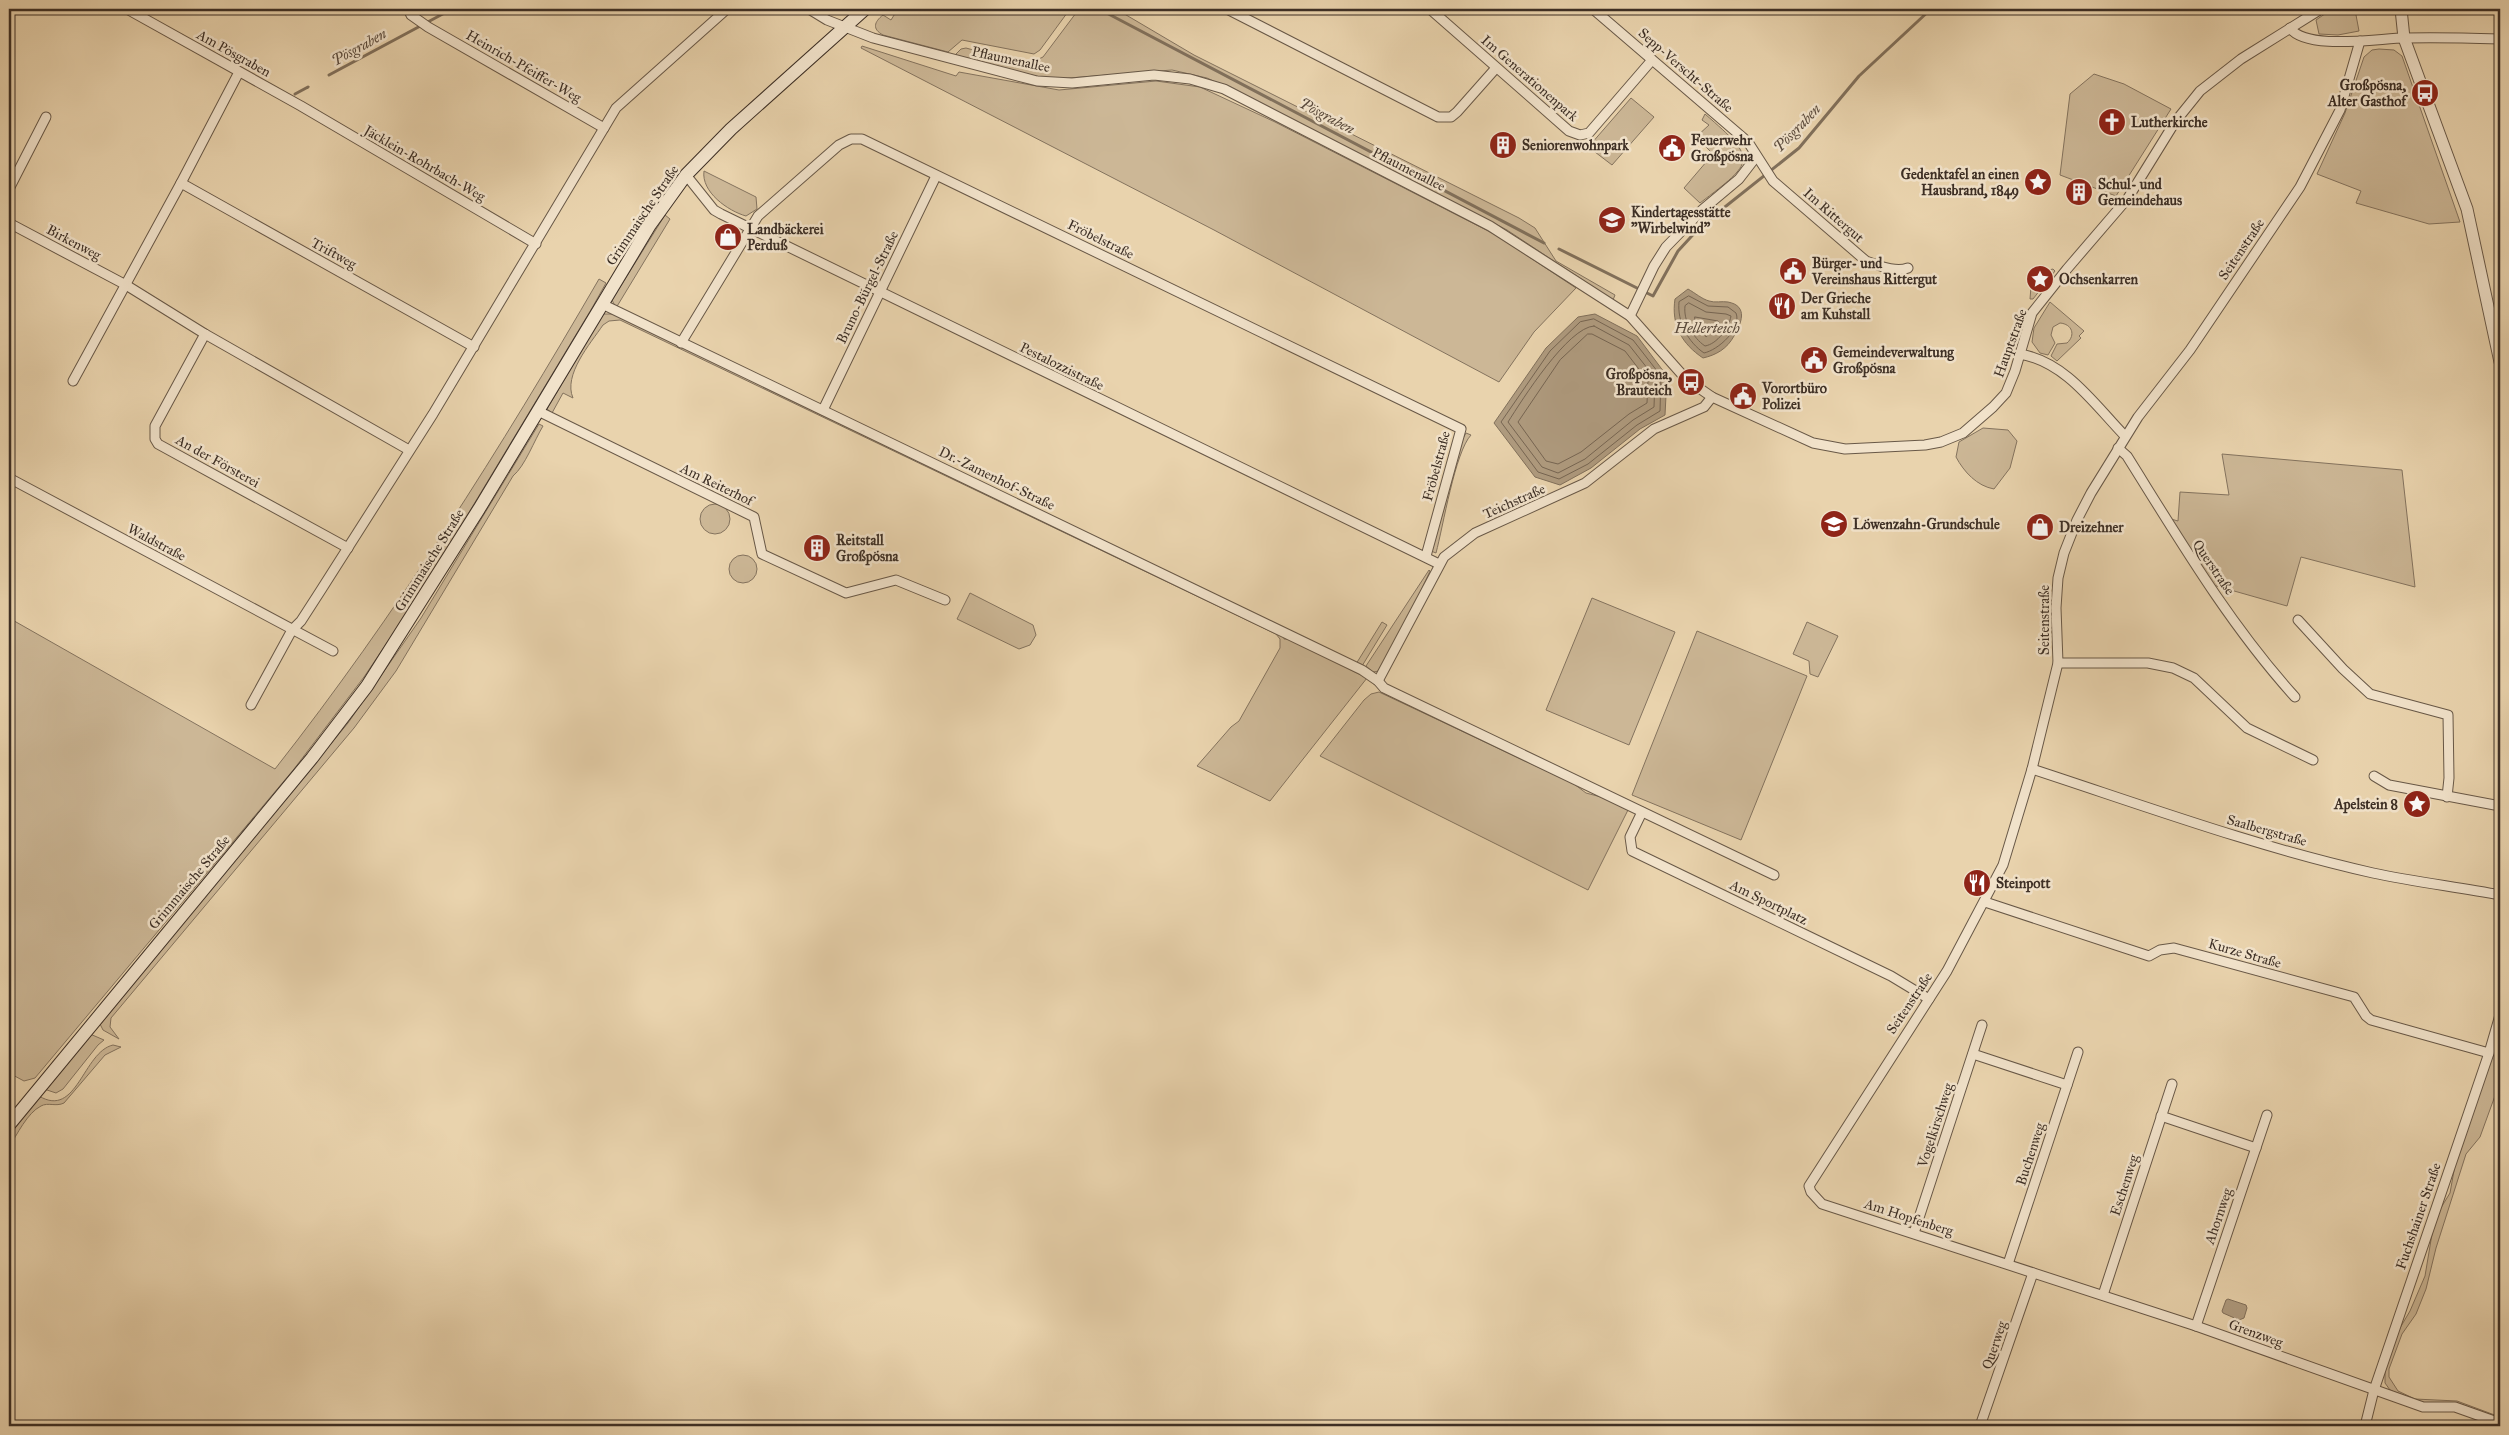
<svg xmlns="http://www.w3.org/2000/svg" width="2509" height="1435" viewBox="0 0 2509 1435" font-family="'IM FELL Great Primer',serif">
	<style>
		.green { fill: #ccb796; stroke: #84735e }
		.water { fill: #af9b7f; stroke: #81705b }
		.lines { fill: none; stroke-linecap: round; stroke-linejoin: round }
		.shore { stroke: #766552; stroke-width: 1 }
		.stream { stroke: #81705b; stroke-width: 3 }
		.minor-casing { stroke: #685847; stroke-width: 11 }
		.tertiary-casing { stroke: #685847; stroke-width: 13 }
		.secondary-casing { stroke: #3d2f25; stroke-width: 14 }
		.minor { stroke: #f1e2ca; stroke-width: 9 }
		.tertiary { stroke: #f1e2ca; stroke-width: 11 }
		.secondary { stroke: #f1e2ca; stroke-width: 12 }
		.labels { text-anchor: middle; stroke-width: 5; stroke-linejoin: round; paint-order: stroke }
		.street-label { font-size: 14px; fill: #3d2f25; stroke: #f1e2ca }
		.poi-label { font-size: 14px; font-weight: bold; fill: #3d2f25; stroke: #f1e2ca; text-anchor: start }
		.water-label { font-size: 15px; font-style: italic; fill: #5a4a3c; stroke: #f1e2ca }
	</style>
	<rect width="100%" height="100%" fill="#e9d3ad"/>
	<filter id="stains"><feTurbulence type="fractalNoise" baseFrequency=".004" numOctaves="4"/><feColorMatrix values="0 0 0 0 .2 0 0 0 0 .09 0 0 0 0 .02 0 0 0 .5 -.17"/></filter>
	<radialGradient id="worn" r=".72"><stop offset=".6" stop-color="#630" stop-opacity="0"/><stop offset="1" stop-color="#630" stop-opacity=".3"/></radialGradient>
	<g class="green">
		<path d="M 893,9 L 1070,9 L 1040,50 L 1034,54 L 962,40 L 948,52 L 883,35 C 872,29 874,22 883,15 L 891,20 L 896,12 Z"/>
		<path d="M 1079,9 L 1116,9 L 1194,55 L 1519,218 L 1535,228 L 1556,261 L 1615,295 L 1613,300 L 1507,230 L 1244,95 L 1207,78 L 1172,70 L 1056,79 L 1040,77 L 958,57 L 956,54 L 961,49 L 966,48 C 989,54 1022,69 1043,57 Z"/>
		<path d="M 2332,9 L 2358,9 L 2356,15 L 2359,31 L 2338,35 L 2319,34 L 2316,20 Z"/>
		<path d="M 862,46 L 956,76 L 959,72 L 1059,90 L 1156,81 L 1200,87 L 1275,122 L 1496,235 L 1576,288 L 1534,332 L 1499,382 L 1214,230 L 861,48 Z"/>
		<path d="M 2379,49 L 2394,50 L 2402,56 L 2460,222 L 2429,224 L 2356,203 L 2361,191 L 2317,174 L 2345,113 L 2364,57 L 2372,50 Z"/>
		<path d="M 2094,74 L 2124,84 L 2171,109 L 2116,196 L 2060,175 L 2070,94 Z"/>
		<path d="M 1631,98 L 1654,117 L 1612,165 L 1595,152 L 1591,144 Z"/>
		<path d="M 1705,114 C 1758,160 1755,161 1700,203 L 1684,188 L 1713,154 L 1696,137 L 1709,125 L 1702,120 Z"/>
		<path d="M 704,171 L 756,197 L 757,209 L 746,216 C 728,211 701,192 704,171 Z"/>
		<path d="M 665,215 L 670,219 L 616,308 L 612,300 Z"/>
		<path d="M 2053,269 L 2055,271 L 2033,299 L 2030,299 L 2032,274 Z"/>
		<path d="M 599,279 L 606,283 L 592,308 L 421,592 L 364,677 L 294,769 L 35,1078 L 24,1081 L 9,1073 L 9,618 L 275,769 C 396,615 501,448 599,279 Z"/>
		<path d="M 2050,302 L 2084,331 L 2079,336 L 2081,338 L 2057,361 L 2051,356 L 2057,344 L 2067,343 C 2076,335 2072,324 2060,323 L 2053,327 L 2051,335 L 2055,343 L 2048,355 L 2040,353 L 2032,342 L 2034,328 Z"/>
		<path d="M 603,314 L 614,314 L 1284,636 L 1284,639 L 1290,639 L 1367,678 L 1270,801 L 1197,766 L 1231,727 L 1239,721 L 1280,648 L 1280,639 L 1276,634 L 620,320 L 609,321 L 603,325 C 590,344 563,375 573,398 L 563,393 L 552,413 L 547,409 Z"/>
		<path d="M 539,424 L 543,426 C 534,441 525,466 513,476 L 396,671 L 354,728 L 111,1018 L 110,1027 L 119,1039 L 103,1030 L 100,1024 L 348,723 L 421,618 Z"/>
		<path d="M 1983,428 L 2008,430 L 2017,441 L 2010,468 L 1994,489 C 1977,486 1964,472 1956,457 L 1959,442 Z"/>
		<path d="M 1466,433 L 1471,435 C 1455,452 1443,527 1436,553 L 1431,551 L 1460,444 Z"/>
		<path d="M 2222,454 L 2402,470 L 2415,587 L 2301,557 L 2287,606 L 2213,585 L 2171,519 L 2178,521 L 2180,492 L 2229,495 Z"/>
		<circle cx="715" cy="519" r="15"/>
		<circle cx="743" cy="569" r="14"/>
		<path d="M 1429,570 L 1430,571 L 1406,623 L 1379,671 L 1373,672 L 1366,666 Z"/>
		<path d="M 970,593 L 1033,625 L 1036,635 L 1030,645 L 1019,649 L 957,619 Z"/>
		<path d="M 1592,598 L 1675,632 L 1629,745 L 1546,710 Z"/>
		<path d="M 1382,622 L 1387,625 L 1362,666 L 1356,664 Z"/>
		<path d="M 1807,622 L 1838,636 L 1818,677 L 1810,674 L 1809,661 L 1793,654 Z"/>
		<path d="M 1697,631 L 1807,676 L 1741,840 L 1632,795 Z"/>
		<path d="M 1379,692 L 1574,784 L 1586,793 L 1601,797 L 1628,810 L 1588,890 L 1320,756 L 1364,700 L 1371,694 Z"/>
		<path d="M 2500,1030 L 2500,1082 L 2480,1137 L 2466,1154 L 2436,1248 L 2426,1289 L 2416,1314 L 2402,1334 L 2389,1369 L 2389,1377 L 2398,1391 L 2415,1399 L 2457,1401 L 2500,1417 L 2500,1419 L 2456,1403 L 2427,1403 L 2413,1400 L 2390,1390 L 2385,1383 L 2385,1366 L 2397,1333 L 2410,1311 L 2425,1276 L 2433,1228 L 2439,1211 L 2450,1193 L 2455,1165 Z"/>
		<path d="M 90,1034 L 104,1040 L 98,1045 L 63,1089 L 56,1093 L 44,1089 Z"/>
		<path d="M 113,1045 L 121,1047 L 105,1055 L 64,1103 C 56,1107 48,1102 41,1106 C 27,1113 17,1135 9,1147 L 9,1136 L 39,1096 C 77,1119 83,1052 113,1045 Z"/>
	</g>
	<g class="water">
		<path d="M 1688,289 C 1695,293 1702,299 1709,301 C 1715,303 1722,301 1728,302 C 1749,306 1741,324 1734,336 C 1727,349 1716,355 1703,358 C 1682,344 1671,325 1675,299 Z"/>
		<path d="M 1595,314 L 1637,336 L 1667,376 L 1665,415 L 1640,429 L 1591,468 L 1560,485 L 1535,477 L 1494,423 L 1546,348 L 1578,317 Z"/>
		<path d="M 2228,1299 L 2246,1305 L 2247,1308 L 2244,1318 L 2239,1320 L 2223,1313 L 2222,1311 L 2226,1300 Z"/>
	</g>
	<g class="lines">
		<g class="shore">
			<path d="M 1689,296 L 1708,306 L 1728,307 L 1736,313 C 1742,329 1718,350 1704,353 C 1688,342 1677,322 1679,302 Z"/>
			<path d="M 1689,303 L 1706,312 L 1726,314 L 1731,316 C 1729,328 1717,344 1705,346 C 1693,338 1683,320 1685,306 Z"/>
			<path d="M 1695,317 L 1718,321 L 1720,324 L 1706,337 L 1695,320 Z"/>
			<path d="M 1594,319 L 1633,340 L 1661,376 L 1660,411 L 1637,425 L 1588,464 L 1559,479 L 1538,472 L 1501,422 L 1550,351 L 1580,322 Z"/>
			<path d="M 1594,326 L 1629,345 L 1655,378 L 1654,407 L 1633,420 L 1585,459 L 1558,473 L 1542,467 L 1508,422 C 1522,400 1568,327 1594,326 Z"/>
			<path d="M 1588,334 L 1592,334 L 1625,351 L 1648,381 L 1647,403 L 1629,414 L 1581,452 L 1558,464 L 1546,461 L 1518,422 L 1560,360 Z"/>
		</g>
		<g class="stream">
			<path d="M 1099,9 L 1544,243"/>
			<path d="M 329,75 L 452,9"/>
			<path d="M 295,94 L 308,87"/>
			<path d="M 1559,249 L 1653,296 L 1678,251 L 1701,226 L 1799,148 L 1859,76 L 1931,9"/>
		</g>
		<g class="minor-casing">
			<g id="minor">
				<path d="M 127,9 L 301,106 L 536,244"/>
				<path d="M 408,9 L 411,15 L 428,27 L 604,128"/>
				<path d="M 809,9 L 827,20 L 873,38 L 1037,81 L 1072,83 L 1154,75 L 1190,79 L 1224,89 L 1490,226 L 1630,316 L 1686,379 L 1712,397 L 1813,443 L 1845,449 L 1925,445 L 1941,442 L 1963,433 L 1993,407 L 2006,393 L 2015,371 L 2032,313 L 2067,269 L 2128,198 L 2175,122 L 2200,91 L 2241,59 L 2321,9"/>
				<path d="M 1227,9 L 1438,117 L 1451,117 L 1457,112 L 1496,68"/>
				<path d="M 1430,9 L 1569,131 L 1580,135 L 1589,133 L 1652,60"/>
				<path d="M 1593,9 L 1748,142 L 1773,181 L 1866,261 C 1878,265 1895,273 1908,268"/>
				<path d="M 2290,28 C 2306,51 2380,38 2405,38 C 2437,37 2469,38 2500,39"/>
				<path d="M 2360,41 L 2340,110 L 2300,187 L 2190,350 L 2138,417 L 2091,493 L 2077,520 L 2064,553 L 2058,578 L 2056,608 L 2058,663 L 2032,769 L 2003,865 L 1947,971 L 1809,1186 L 1811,1192 L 1822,1204 L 2196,1326 L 2423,1407 L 2455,1407 L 2500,1423"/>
				<path d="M 686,175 L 714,210 L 721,214 L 1439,564"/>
				<path d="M 181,183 L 474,347"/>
				<path d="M 9,189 L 46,117"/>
				<path d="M 9,223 L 126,285 L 205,334 L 409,450"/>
				<path d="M 602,304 L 1362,670 L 1378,681 L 1384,688 L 1774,875"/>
				<path d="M 1630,316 L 1654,266 L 1666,247 L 1702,210 L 1739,179 L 1756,157"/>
				<path d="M 205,334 L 155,426 L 155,439 L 158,444 L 348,548"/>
				<path d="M 681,343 L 758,216 L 839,145 L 851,139 L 862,139 L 1461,429 L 1426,556"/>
				<path d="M 2020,354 C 2066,362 2094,404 2125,436"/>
				<path d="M 73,381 L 181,183 L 239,72"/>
				<path d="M 823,410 L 936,176"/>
				<path d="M 538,411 L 754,517 L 762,554 L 846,593 L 896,580 L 945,600"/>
				<path d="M 2118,448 L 2127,456 C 2179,539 2229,624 2295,697"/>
				<path d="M 9,478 L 333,651"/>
				<path d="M 2298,620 L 2343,669 L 2370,694 L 2448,715 L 2449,778 L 2447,797"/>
				<path d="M 2058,663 L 2148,663 L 2173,668 L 2194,678 L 2247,728 L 2313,760"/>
				<path d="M 1378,681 L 1444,557 L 1475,533 L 1585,483 L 1654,429 L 1704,407 L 1712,397"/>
				<path d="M 251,705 L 292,630 L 301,621 L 321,590 L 433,414 L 616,108 L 727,9"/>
				<path d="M 2032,769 C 2145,806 2257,847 2373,873 C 2415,882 2458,887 2500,895"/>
				<path d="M 2374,776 L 2389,785 L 2500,806"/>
				<path d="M 1642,812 L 1630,837 L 1632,851 L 1891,976 L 1929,999"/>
				<path d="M 1985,902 L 2149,956 L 2160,950 L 2174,948 L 2354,997 L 2366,1016 L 2371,1020 L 2489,1053"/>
				<path d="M 1973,1054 L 2067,1085"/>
				<path d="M 2161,1116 L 2256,1148"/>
				<path d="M 1914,1233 L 1982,1025"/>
				<path d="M 2008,1264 L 2078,1052"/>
				<path d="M 2103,1295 L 2172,1084"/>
				<path d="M 2196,1326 L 2267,1115"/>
				<path d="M 1980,1426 L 2033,1273"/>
				<path d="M 2365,1426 L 2374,1390 L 2489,1053 L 2500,1015"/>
			</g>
		</g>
		<g class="tertiary-casing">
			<path id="tertiary" d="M 2401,9 L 2404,38 L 2467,209 L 2500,362"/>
		</g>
		<g class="secondary-casing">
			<path id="secondary" d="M 9,1125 L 312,758 L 367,686 L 479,509 L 650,225 L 686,175 L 731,129 L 865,9"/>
		</g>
		<use href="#minor" class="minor"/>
		<use href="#tertiary" class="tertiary"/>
		<use href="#secondary" class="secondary"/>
	</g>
	<defs>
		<g id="bus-disc" transform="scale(1.4375)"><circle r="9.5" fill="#8f2418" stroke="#f1e2ca"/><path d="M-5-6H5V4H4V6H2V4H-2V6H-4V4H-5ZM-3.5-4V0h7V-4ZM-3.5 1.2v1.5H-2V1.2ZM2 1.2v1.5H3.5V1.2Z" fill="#fff"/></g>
		<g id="church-disc" transform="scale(1.4375)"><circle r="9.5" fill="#8f2418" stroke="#f1e2ca"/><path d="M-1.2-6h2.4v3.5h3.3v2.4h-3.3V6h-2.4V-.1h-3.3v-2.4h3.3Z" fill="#fff"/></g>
		<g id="building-disc" transform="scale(1.4375)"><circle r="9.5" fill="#8f2418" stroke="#f1e2ca"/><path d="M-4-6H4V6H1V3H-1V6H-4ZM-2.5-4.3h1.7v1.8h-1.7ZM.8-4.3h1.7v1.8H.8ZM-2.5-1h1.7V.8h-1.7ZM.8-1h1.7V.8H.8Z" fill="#fff"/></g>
		<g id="civic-disc" transform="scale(1.4375)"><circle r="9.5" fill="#8f2418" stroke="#f1e2ca"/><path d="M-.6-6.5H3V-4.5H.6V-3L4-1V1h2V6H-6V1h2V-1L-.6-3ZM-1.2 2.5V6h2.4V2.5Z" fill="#fff"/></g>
		<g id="sight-disc" transform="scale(1.4375)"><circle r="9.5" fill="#8f2418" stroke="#f1e2ca"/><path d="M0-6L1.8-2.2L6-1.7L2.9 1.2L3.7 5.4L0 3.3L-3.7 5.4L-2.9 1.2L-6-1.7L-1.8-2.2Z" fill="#fff"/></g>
		<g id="school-disc" transform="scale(1.4375)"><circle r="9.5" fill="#8f2418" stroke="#f1e2ca"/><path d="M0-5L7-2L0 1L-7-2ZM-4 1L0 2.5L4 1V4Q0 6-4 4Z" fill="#fff"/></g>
		<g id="shop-disc" transform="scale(1.4375)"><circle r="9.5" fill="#8f2418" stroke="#f1e2ca"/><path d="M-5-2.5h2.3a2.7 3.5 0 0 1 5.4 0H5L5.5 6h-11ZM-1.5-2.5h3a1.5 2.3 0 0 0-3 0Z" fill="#fff"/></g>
		<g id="restaurant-disc" transform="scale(1.4375)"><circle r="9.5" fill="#8f2418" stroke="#f1e2ca"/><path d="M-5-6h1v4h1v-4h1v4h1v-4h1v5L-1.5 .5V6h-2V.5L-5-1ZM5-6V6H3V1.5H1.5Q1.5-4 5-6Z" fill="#fff"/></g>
	</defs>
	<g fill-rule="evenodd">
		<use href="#bus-disc" x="2425" y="93"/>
		<use href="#church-disc" x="2112" y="122"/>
		<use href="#building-disc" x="1503" y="145"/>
		<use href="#civic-disc" x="1672" y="148"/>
		<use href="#sight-disc" x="2038" y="182"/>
		<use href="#building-disc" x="2079" y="192"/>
		<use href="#school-disc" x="1612" y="220"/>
		<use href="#shop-disc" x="728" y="237"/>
		<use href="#civic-disc" x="1793" y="271"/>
		<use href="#sight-disc" x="2040" y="279"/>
		<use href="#restaurant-disc" x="1782" y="306"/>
		<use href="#civic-disc" x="1814" y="360"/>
		<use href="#bus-disc" x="1691" y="382"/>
		<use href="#civic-disc" x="1743" y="396"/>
		<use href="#school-disc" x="1834" y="524"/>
		<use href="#shop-disc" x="2040" y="527"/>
		<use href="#building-disc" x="817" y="548"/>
		<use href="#sight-disc" x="2417" y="804"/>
		<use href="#restaurant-disc" x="1977" y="883"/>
	</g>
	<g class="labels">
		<g class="street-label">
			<text transform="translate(234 53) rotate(29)" y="5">Am Pösgraben</text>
			<text transform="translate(1011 59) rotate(12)" y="5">Pflaumenallee</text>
			<text transform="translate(524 66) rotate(30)" y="5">Heinrich-Pfeiffer-Weg</text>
			<text transform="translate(1686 70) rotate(41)" y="5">Sepp-Verscht-Straße</text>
			<text transform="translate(1530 78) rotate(41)" y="5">Im Generationenpark</text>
			<text transform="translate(425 163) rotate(30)" y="5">Jäcklein-Rohrbach-Weg</text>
			<text transform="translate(1409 169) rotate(27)" y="5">Pflaumenallee</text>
			<text transform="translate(642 215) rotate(-56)" y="5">Grimmaische Straße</text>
			<text transform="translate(1834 215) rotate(41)" y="5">Im Rittergut</text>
			<text transform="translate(1101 239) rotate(26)" y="5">Fröbelstraße</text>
			<text transform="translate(74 242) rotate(28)" y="5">Birkenweg</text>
			<text transform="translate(2241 249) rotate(-56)" y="5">Seitenstraße</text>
			<text transform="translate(334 253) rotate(29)" y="5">Triftweg</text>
			<text transform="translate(867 287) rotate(-64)" y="5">Bruno-Bürgel-Straße</text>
			<text transform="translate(2010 343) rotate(-70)" y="5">Hauptstraße</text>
			<text transform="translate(1062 366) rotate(26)" y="5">Pestalozzistraße</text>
			<text transform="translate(218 461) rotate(29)" y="5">An der Försterei</text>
			<text transform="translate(1436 466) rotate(-75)" y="5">Fröbelstraße</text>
			<text transform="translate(997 478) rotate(26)" y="5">Dr.-Zamenhof-Straße</text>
			<text transform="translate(717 484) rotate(26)" y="5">Am Reiterhof</text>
			<text transform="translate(1514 501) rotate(-24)" y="5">Teichstraße</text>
			<text transform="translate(157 542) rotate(28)" y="5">Waldstraße</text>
			<text transform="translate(429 560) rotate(-58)" y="5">Grimmaische Straße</text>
			<text transform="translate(2214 567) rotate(56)" y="5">Querstraße</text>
			<text transform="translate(2044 620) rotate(-90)" y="5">Seitenstraße</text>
			<text transform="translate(2267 830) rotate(16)" y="5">Saalbergstraße</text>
			<text transform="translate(189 882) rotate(-50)" y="5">Grimmaische Straße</text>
			<text transform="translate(1769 902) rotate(26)" y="5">Am Sportplatz</text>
			<text transform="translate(2245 953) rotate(16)" y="5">Kurze Straße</text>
			<text transform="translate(1909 1003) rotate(-56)" y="5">Seitenstraße</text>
			<text transform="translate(1935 1125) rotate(-72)" y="5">Vogelkirschweg</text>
			<text transform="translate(2030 1154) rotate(-72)" y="5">Buchenweg</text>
			<text transform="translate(2124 1185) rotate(-72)" y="5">Eschenweg</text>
			<text transform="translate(2218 1216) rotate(-71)" y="5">Ahornweg</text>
			<text transform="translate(2418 1216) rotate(-71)" y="5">Fuchshainer Straße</text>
			<text transform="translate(1909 1217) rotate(18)" y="5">Am Hopfenberg</text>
			<text transform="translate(2256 1333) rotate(20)" y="5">Grenzweg</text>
			<text transform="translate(1994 1345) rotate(-71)" y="5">Querweg</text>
		</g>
		<g class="poi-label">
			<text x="2406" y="90" text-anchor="end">Großpösna,<tspan x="2406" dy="16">Alter Gasthof</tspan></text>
			<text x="2131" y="127">Lutherkirche</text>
			<text x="1691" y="145">Feuerwehr<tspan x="1691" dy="16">Großpösna</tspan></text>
			<text x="1522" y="150">Seniorenwohnpark</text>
			<text x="2019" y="179" text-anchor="end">Gedenktafel an einen<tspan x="2019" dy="16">Hausbrand, 1849</tspan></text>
			<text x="2098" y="189">Schul- und<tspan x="2098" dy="16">Gemeindehaus</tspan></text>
			<text x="1631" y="217">Kindertagesstätte<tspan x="1631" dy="16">"Wirbelwind"</tspan></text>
			<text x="747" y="234">Landbäckerei<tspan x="747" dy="16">Perduß</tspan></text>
			<text x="1812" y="268">Bürger- und<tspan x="1812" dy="16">Vereinshaus Rittergut</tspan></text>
			<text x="2059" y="284">Ochsenkarren</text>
			<text x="1801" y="303">Der Grieche<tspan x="1801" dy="16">am Kuhstall</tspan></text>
			<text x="1833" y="357">Gemeindeverwaltung<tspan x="1833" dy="16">Großpösna</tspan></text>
			<text x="1672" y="379" text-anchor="end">Großpösna,<tspan x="1672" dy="16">Brauteich</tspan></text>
			<text x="1762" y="393">Vorortbüro<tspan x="1762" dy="16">Polizei</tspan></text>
			<text x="1853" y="529">Löwenzahn-Grundschule</text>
			<text x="2059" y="532">Dreizehner</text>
			<text x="836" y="545">Reitstall<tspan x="836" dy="16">Großpösna</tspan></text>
			<text x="2398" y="809" text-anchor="end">Apelstein 8</text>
			<text x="1996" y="888">Steinpott</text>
		</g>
		<g class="water-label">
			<text transform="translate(359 47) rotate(-29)" y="5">Pösgraben</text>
			<text transform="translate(1327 116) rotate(28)" y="5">Pösgraben</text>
			<text transform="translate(1797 128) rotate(-46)" y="5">Pösgraben</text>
			<text x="1707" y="333">Hellerteich</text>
		</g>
	</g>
	<rect width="2509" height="1435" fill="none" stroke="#e9d3ad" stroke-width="30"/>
	<rect x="10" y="10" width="2489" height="1415" fill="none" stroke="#3d2f25" stroke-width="2.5"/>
	<rect x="15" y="15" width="2479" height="1405" fill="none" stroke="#3d2f25"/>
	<rect width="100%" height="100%" filter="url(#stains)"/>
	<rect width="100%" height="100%" fill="url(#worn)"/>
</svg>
